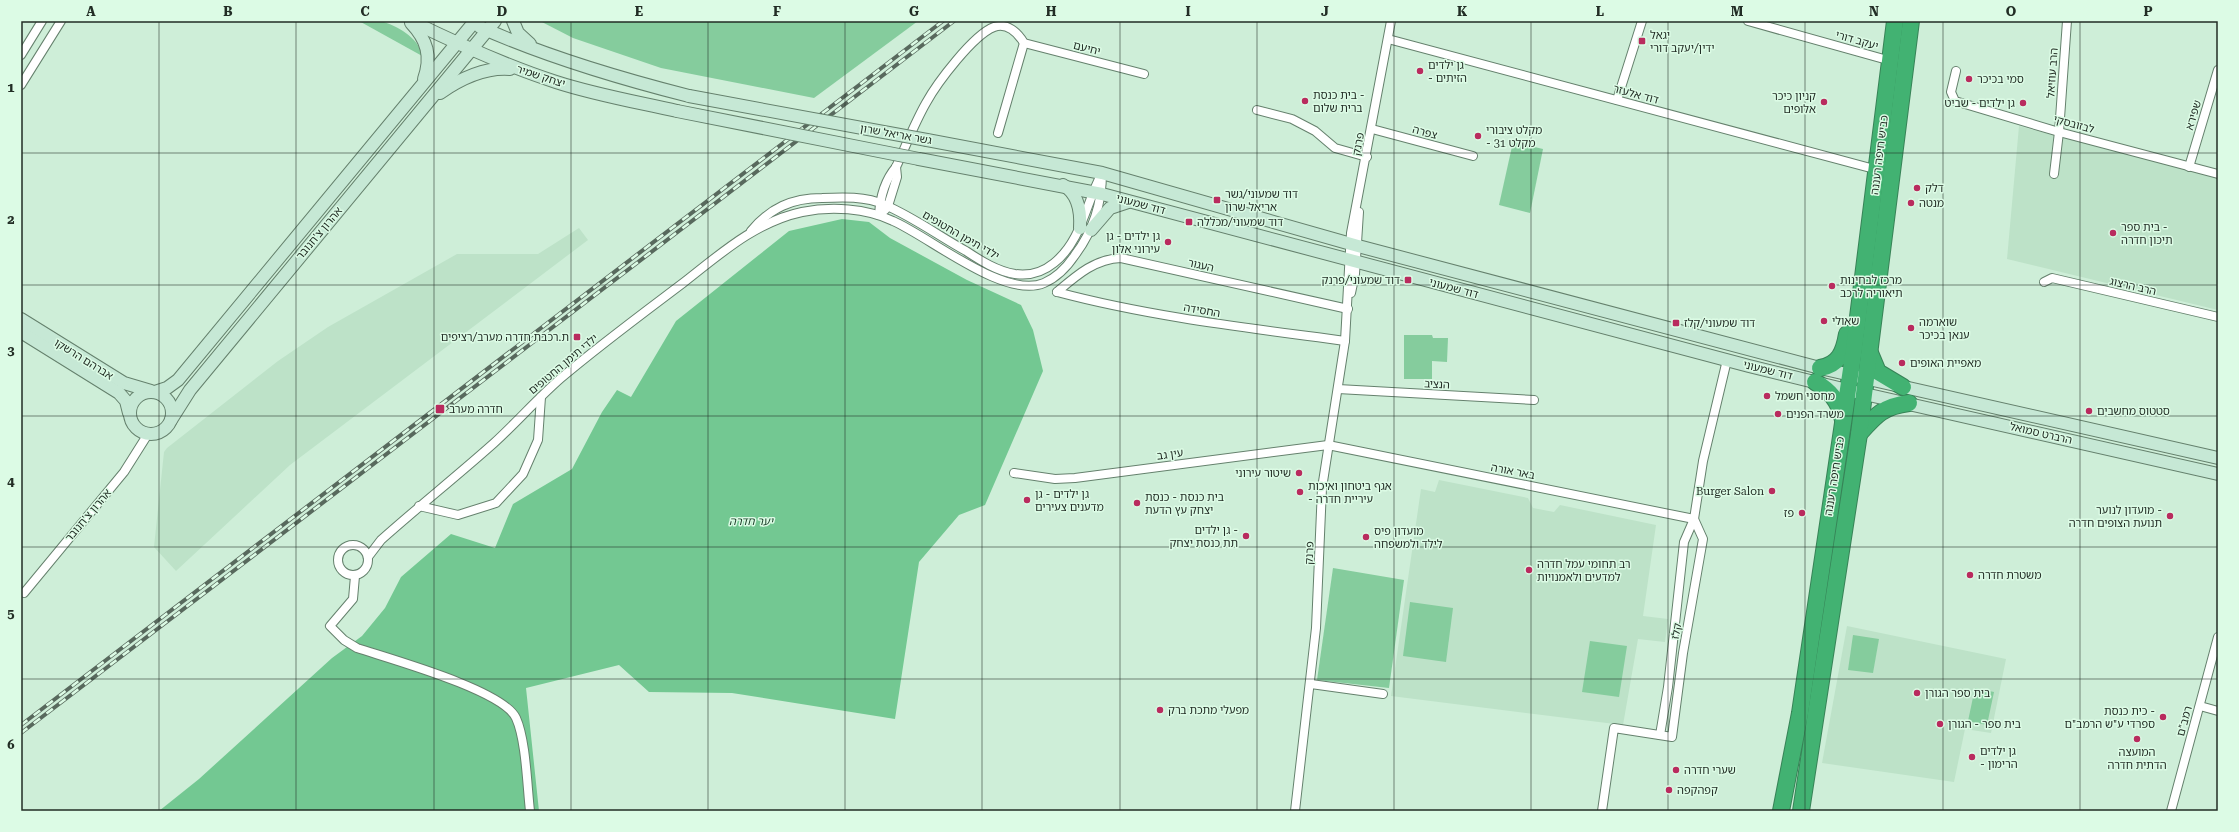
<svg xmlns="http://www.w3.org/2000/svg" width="2239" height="832" viewBox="0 0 2239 832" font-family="'Roboto Serif','Noto Sans Hebrew',serif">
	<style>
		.built { fill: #bde2c8 }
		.green { fill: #85cc9d }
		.forest { fill: #73c892 }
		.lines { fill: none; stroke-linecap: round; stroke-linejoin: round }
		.street-casing { stroke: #65816d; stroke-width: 10 }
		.secondary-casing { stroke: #65816d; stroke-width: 14 }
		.highway-casing { stroke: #378357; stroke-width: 18 }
		.street { stroke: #fff; stroke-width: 8 }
		.secondary { stroke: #c6e8d5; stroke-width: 12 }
		.highway { stroke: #42b272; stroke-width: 16 }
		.rail-casing { stroke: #58695d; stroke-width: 4 }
		.rail { stroke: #dcfbe5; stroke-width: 2.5; stroke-dasharray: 8; stroke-linecap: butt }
		.secondary-bridge-casing { stroke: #65816d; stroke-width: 14; stroke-linecap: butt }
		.secondary-bridge { stroke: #c6e8d5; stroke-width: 12 }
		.grid { fill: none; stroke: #222d25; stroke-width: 1; stroke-opacity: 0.55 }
		.poi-dot { fill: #b92b5e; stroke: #dcfbe5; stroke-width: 1.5 }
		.labels { text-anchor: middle; stroke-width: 3; stroke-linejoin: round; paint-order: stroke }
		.poi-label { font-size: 11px; fill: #222d25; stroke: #dcfbe5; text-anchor: start }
		.street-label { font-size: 11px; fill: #222d25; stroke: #dcfbe5 }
		.park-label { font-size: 11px; font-style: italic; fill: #193d27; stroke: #dcfbe5 }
		.neatline { fill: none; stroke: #222d25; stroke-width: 1.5 }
		.grid-label { font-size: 13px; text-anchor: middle; font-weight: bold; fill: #222d25 }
	</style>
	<rect width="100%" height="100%" fill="#ceeed8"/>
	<g class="built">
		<path d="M 2019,126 L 2218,178 L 2218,310 L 2007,259 Z"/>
		<path d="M 579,228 L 588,240 L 290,465 L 176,571 L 154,547 L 164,452 L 167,448 L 278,361 L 328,327 L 457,254 L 538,254 Z"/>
		<path d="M 1439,480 L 1528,498 L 1533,508 L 1554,512 L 1560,505 L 1656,525 L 1643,616 L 1668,619 L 1665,642 L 1638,639 L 1623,725 L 1391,696 L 1421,489 L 1435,492 Z"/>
		<path d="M 1847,626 L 2006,659 L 1991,733 L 1965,729 L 1954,782 L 1822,763 Z"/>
	</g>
	<g class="green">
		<path d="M 359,21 C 366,21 377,19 384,22 C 402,28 418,39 424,57 Z"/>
		<path d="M 540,21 L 918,21 L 814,98 L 661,68 L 573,38 Z"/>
		<path d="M 1513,142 L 1543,149 L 1530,213 L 1499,205 Z"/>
		<path d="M 1404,335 L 1432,335 L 1433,338 L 1448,338 L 1447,362 L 1432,361 L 1432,379 L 1404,379 Z"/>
		<path d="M 1333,568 L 1404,580 L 1389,688 L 1317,680 Z"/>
		<path d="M 1410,602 L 1453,608 L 1446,662 L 1403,656 Z"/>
		<path d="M 1853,635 L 1879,639 L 1873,673 L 1848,670 Z"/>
		<path d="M 1590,641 L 1627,646 L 1619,697 L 1582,692 Z"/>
		<path d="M 1975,688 L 1994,692 L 1987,725 L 1968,721 Z"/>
	</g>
	<path class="forest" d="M 842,219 L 869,222 L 890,238 L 967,280 L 1021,305 L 1033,330 L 1043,371 L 985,505 L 959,515 L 919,562 L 895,719 L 732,693 L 649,692 L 619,665 L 526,688 L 539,811 L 159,811 L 199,779 L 332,658 L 362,636 L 385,608 L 401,577 L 451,534 L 495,548 L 513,504 L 572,469 L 602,412 L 617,390 L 631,397 L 676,321 L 789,231 Z"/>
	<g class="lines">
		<g class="street-casing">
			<g id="street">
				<path d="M 1748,21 L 1891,61"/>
				<path d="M 1388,39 L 1878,170"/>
				<path d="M 21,55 L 42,21"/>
				<path d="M 1956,71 L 1951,92 L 1955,101 L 2059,132 L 2218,174"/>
				<path d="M 21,85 L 61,21"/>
				<path d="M 1617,100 L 1642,21"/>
				<path d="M 1257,110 L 1292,119 L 1315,131 L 1335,148 L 1367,157"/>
				<path d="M 1372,129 L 1473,156"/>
				<path d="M 998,133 L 1024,43"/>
				<path d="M 2189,167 L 2218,70"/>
				<path d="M 2054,174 L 2059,132 L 2067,21"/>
				<path d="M 885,210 L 888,206 L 897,177 L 896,167"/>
				<path d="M 879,215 C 880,198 885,180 896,167 C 906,146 914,124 926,103 C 937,83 973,35 994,27 C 1007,22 1018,33 1024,43 L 1144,74"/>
				<path d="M 751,231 C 770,208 792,198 822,198 C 842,197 866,196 885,205 C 913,217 939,236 966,251 C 981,261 997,271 1015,274 C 1029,276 1043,272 1054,263 C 1082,241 1086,202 1102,173"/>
				<path d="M 2044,282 L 2052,278 L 2218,317"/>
				<path d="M 1057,292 C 1077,275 1095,259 1121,258 L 1348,309"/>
				<path d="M 1057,292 C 1151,317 1249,328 1345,341"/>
				<path d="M 1351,293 L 1355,274 L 1359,212"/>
				<path d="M 1338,389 L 1534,400"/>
				<path d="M 1014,473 L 1055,479 L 1075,478 L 1328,445 L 1694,519"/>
				<path d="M 419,506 L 458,515 L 496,503 L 523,474 L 538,440 L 541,397"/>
				<circle cx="353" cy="560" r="15"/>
				<path d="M 368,557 L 381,540 C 418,507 457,476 494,443 C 517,422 538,398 561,378 C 600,345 642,314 683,283 C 719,255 755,222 802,212 C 831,206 866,208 893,221 C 930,237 1005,300 1044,283 C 1058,277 1067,267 1075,255 C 1093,231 1102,203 1102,173"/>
				<path d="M 355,576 L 353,599 L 330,626 L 344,640 L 357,648 C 390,659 503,690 516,718 C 526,740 527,785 530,811"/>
				<path d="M 24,593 L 124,472 L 148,434"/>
				<path d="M 1311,684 L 1383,694"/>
				<path d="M 2200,706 L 2218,711"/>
				<path d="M 1660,735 L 1668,687 L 1684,542 L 1694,519 L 1703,461 L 1727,360"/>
				<path d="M 1295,811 L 1316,628 L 1322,488 L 1345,341 L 1351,233 L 1391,21"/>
				<path d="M 1602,811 L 1614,728 L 1672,737 L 1683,653 L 1703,539 L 1694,519"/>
				<path d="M 2171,811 L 2218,637"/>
			</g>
		</g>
		<g class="secondary-casing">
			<g id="secondary">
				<path d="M 411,21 C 458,44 506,66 556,82 C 596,95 637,102 677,111"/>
				<path d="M 513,21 L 518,33 L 530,44"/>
				<path d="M 411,23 C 427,40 432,56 424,79"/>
				<path d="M 480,27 C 547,57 618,78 689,96"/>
				<path d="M 440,93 C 460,79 484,67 510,69"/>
				<path d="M 927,140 L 1102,173 L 1358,246 L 1820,368 L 2218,458"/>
				<path d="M 919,159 L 1102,194 L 1749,366 L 1847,390 L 2218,474"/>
				<path d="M 1063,185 C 1079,194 1081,212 1080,228"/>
				<path d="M 1091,230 L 1110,208 L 1128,202"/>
				<path d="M 21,319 L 124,383 L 151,391"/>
				<path d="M 21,332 L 119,393 L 126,401 L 129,413"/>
				<circle cx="151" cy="413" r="21"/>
				<path d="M 155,392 L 167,388 L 178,380 L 475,21"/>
				<path d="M 171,420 L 190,390 L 495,21"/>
			</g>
		</g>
		<g class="highway-casing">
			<g id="highway">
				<path d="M 1870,353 L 1878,372 L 1903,387"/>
				<path d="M 1820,368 C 1839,365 1844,352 1847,334"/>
				<path d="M 1815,382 C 1830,390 1839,401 1842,417"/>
				<path d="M 1859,434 C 1875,416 1883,406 1909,403"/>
				<path d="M 1781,811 L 1800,713 L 1854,349 L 1895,21"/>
				<path d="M 1801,811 L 1859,434 L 1911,21"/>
			</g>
		</g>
		<use href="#street" class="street"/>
		<use href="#secondary" class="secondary"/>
		<use href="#highway" class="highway"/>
		<g class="rail-casing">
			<g id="rail">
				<path d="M 21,725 L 943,21"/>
				<path d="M 21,733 L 954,21"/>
			</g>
		</g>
		<use href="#rail" class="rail"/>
		<g class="secondary-bridge-casing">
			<g id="secondary-bridge">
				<path d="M 689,96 L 927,140"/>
				<path d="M 677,111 L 919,159"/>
			</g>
		</g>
		<use href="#secondary-bridge" class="secondary-bridge"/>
	</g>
	<path class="grid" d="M 159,21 L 159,811M 296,21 L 296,811M 434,21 L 434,811M 571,21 L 571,811M 708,21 L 708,811M 845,21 L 845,811M 982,21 L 982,811M 1120,21 L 1120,811M 1257,21 L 1257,811M 1394,21 L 1394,811M 1531,21 L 1531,811M 1668,21 L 1668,811M 1805,21 L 1805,811M 1943,21 L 1943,811M 2080,21 L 2080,811M 21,153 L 2218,153M 21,285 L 2218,285M 21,416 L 2218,416M 21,547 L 2218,547M 21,679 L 2218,679"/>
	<g class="poi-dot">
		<rect x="1638" y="37" width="8" height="8" rx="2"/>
		<circle cx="1420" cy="71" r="4"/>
		<circle cx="1969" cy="79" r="4"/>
		<circle cx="1305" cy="101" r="4"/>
		<circle cx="1824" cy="102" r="4"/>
		<circle cx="2023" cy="103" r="4"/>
		<circle cx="1478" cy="136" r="4"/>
		<circle cx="1917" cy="188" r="4"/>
		<rect x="1213" y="196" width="8" height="8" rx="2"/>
		<circle cx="1911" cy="203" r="4"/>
		<rect x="1185" y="218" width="8" height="8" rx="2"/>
		<circle cx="2113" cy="233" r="4"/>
		<circle cx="1168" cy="242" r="4"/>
		<rect x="1404" y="276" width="8" height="8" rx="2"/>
		<circle cx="1832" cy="286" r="4"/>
		<circle cx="1824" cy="321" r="4"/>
		<rect x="1672" y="319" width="8" height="8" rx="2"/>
		<circle cx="1911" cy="328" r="4"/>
		<rect x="573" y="333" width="8" height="8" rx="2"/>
		<circle cx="1902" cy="363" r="4"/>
		<circle cx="1767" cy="396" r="4"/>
		<rect x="435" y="404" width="10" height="10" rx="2"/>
		<circle cx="2089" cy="411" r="4"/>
		<circle cx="1778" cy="414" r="4"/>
		<circle cx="1299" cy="473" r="4"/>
		<circle cx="1772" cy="491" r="4"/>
		<circle cx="1300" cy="492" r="4"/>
		<circle cx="1027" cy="500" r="4"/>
		<circle cx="1137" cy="503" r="4"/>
		<circle cx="1802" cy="513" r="4"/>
		<circle cx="2170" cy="516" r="4"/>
		<circle cx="1246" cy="536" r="4"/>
		<circle cx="1366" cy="537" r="4"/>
		<circle cx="1529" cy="570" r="4"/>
		<circle cx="1970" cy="575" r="4"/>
		<circle cx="1917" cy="693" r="4"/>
		<circle cx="1160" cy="710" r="4"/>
		<circle cx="2163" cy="717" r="4"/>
		<circle cx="1940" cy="724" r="4"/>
		<circle cx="2137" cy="739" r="4"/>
		<circle cx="1972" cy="757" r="4"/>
		<circle cx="1676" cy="770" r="4"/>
		<circle cx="1669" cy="790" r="4"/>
	</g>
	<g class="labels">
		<g class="poi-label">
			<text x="1650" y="39">יגאל<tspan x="1650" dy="13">ידין/יעקב דורי</tspan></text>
			<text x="1428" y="69">גן ילדים<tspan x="1428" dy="13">- הזיתים</tspan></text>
			<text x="1977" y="83">סמי בכיכר</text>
			<text x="1313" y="99">בית כנסת -<tspan x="1313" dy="13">ברית שלום</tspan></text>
			<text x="1816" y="100" text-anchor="end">קניון כיכר<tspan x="1816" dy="13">אלופים</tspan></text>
			<text x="2015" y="107" text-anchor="end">גן ילדים - שביט</text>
			<text x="1486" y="134">מקלט ציבורי<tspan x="1486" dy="13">- מקלט 31</tspan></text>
			<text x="1925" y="192">דלק</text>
			<text x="1225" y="198">דוד שמעוני/גשר<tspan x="1225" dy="13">אריאל שרון</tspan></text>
			<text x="1919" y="207">מנטה</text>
			<text x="1197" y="226">דוד שמעוני/מכללה</text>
			<text x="2121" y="231">בית ספר -<tspan x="2121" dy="13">תיכון חדרה</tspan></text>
			<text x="1160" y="240" text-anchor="end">גן ילדים - גן<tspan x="1160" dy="13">עירוני אלון</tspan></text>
			<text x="1400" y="284" text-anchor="end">דוד שמעוני/פרנק</text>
			<text x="1840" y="284">מרכז לבחינות<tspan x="1840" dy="13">תיאוריה לרכב</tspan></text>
			<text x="1832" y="325">שאולי</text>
			<text x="1919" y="326">שוארמה<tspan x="1919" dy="13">ענאן בכיכר</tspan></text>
			<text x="1684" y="327">דוד שמעוני/קלז</text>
			<text x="569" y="341" text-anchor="end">ת.רכבת חדרה מערב/רציפים</text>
			<text x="1910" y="367">מאפיית האופים</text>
			<text x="1775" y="400">מחסני חשמל</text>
			<text x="449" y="413">חדרה מערב</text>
			<text x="2097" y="415">סטטוס מחשבים</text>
			<text x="1786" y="418">משרד הפנים</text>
			<text x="1291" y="477" text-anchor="end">שיטור עירוני</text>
			<text x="1308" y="490">אגף ביטחון ואיכות<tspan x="1308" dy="13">- עיריית חדרה</tspan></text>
			<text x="1764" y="495" text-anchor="end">Burger Salon</text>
			<text x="1035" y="498">גן ילדים - גן<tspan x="1035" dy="13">מדענים צעירים</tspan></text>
			<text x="1145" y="501">בית כנסת - כנסת<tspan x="1145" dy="13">יצחק עץ הדעת</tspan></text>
			<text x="2162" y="514" text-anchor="end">מועדון לנוער -<tspan x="2162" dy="13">תנועת הצופים חדרה</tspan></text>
			<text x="1794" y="517" text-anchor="end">פז</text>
			<text x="1238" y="534" text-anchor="end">גן ילדים -<tspan x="1238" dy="13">תת כנסת יצחק</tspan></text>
			<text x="1374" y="535">מועדון פיס<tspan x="1374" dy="13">לילד ולמשפחה</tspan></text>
			<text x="1537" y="568">רב תחומי עמל חדרה<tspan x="1537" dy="13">למדעים ולאמנויות</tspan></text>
			<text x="1978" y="579">משטרת חדרה</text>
			<text x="1925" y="697">בית ספר הגורן</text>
			<text x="1168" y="714">מפעלי מתכת ברק</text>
			<text x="2155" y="715" text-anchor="end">כית כנסת -<tspan x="2155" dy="13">ספרדי ע"ש הרמב"ם</tspan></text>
			<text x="1948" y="728">בית ספר - הגורן</text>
			<text x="1980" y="755">גן ילדים<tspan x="1980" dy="13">- הרימון</tspan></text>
			<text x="2137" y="756" text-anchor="middle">המועצה<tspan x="2137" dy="13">הדתית חדרה</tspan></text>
			<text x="1684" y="774">שערי חדרה</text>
			<text x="1677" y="794">קפהקפה</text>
		</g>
		<g class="street-label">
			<text transform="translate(1857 40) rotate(16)" y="4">יעקב דורי</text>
			<text transform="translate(1087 48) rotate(14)" y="4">יחיעם</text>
			<text transform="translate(2052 73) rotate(-86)" y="4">הרב עוזיאל</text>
			<text transform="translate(541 76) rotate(18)" y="4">יצחק שמיר</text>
			<text transform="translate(1636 94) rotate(15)" y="4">דוד אלעזר</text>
			<text transform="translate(2193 115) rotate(-73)" y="4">שפירא</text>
			<text transform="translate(2074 124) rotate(15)" y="4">לבזובסקי</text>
			<text transform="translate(1425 132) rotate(15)" y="4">צפרה</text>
			<text transform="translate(896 134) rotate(10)" y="4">גשר אריאל שרון</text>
			<text transform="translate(1358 144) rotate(-79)" y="4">פרנק</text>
			<text transform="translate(1879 155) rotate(-83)" y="4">כביש חיפה רעננה</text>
			<text transform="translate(1141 204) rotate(15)" y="4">דוד שמעוני</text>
			<text transform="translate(319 233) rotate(-50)" y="4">אהרון צ'חנובר</text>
			<text transform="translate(961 235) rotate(30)" y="4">ילדי תימן החטופים</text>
			<text transform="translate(1201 265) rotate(13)" y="4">העגור</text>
			<text transform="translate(2133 286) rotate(13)" y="4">הרב הרצוג</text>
			<text transform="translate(1454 288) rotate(15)" y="4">דוד שמעוני</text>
			<text transform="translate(1202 310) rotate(10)" y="4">החסידה</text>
			<text transform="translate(84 359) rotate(32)" y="4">אברהם הרשקו</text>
			<text transform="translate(563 364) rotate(-40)" y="4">ילדי תימן החטופים</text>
			<text transform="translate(1768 370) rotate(14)" y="4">דוד שמעוני</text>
			<text transform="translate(1437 384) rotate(3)" y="4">הנציב</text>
			<text transform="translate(2041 433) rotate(13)" y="4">הרברט סמואל</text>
			<text transform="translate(1170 454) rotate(-8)" y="4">עין גב</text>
			<text transform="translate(1513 471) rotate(11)" y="4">באר אורה</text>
			<text transform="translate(1834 476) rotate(-81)" y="4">כביש חיפה רעננה</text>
			<text transform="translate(88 515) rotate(-50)" y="4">אהרון צ'חנובר</text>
			<text transform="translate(1309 553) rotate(-87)" y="4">פרנק</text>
			<text transform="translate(1676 631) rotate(-80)" y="4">קלז</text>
			<text transform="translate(2184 721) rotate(-75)" y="4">רמב"ם</text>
		</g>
		<g class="park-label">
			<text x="751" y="525">יער חדרה</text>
		</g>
	</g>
	<rect width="2239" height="832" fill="none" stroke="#dcfbe5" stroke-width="44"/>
	<rect x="22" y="22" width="2195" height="788" class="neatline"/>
	<g class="grid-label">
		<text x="91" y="16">A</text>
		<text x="228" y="16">B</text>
		<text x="365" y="16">C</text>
		<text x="502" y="16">D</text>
		<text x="639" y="16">E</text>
		<text x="777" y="16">F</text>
		<text x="914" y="16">G</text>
		<text x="1051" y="16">H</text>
		<text x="1188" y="16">I</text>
		<text x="1325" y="16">J</text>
		<text x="1462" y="16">K</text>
		<text x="1600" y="16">L</text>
		<text x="1737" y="16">M</text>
		<text x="1874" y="16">N</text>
		<text x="2011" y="16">O</text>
		<text x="2148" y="16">P</text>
		<text x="11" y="92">1</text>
		<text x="11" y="224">2</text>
		<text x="11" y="355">3</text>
		<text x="11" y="486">4</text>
		<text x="11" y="618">5</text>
		<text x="11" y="749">6</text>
	</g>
</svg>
